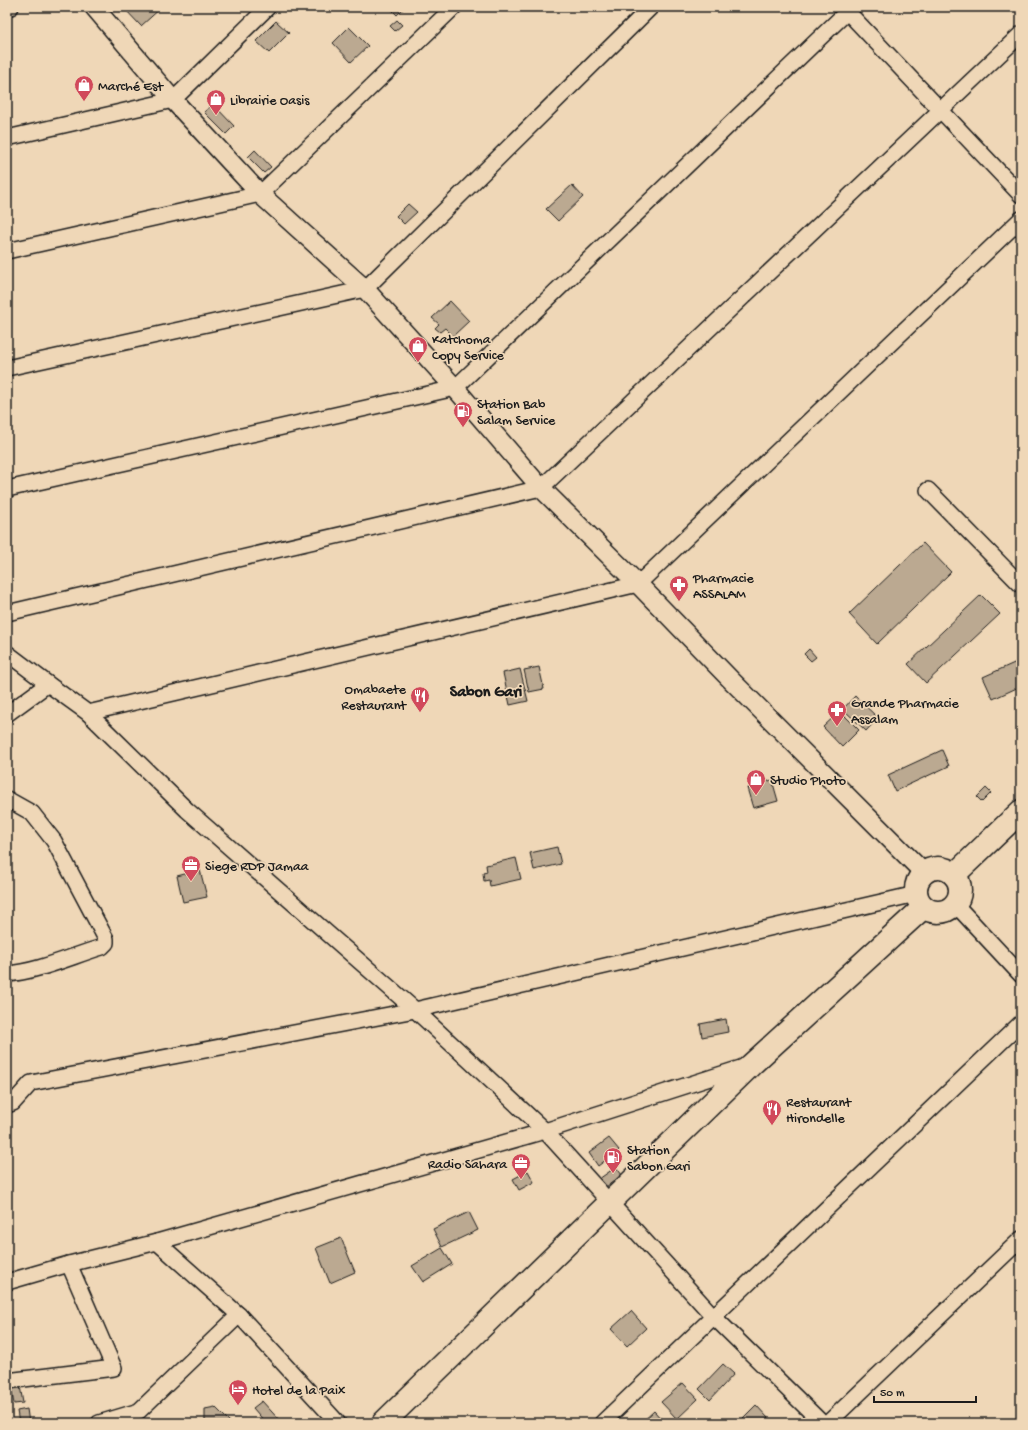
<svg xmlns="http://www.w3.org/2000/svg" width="1028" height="1430" viewBox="0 0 1028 1430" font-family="'Gochi Hand',sans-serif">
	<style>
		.building { fill: #bba991; stroke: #1c1c1c }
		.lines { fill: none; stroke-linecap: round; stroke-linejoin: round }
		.minor-casing { stroke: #1c1c1c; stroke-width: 18 }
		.tertiary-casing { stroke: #1c1c1c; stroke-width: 21 }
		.primary-casing { stroke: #1c1c1c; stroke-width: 25 }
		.minor { stroke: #efd7b7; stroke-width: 15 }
		.tertiary { stroke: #efd7b7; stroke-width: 18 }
		.primary { stroke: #efd7b7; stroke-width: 22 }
		.labels { text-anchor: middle; stroke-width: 3.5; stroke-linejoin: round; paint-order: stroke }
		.poi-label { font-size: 14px; fill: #1c1c1c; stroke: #efd7b7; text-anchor: start }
		.quarter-label { font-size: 16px; font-weight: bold; fill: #1c1c1c; stroke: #efd7b7 }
	</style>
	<rect width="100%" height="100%" fill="#efd7b7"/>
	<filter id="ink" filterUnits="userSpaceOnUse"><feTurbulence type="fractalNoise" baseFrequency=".025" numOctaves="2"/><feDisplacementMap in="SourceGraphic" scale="8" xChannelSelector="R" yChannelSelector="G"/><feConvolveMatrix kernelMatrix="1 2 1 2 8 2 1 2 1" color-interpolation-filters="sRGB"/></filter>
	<g filter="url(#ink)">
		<g class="building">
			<path d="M 123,7 L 162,7 L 141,26 Z"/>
			<path d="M 389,7 L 405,7 L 397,15 Z"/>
			<path d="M 397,20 L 402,25 L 395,31 L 390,26 Z"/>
			<path d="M 276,21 L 289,33 L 269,53 L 256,41 Z"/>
			<path d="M 349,27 L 368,46 L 351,62 L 333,43 Z"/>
			<path d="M 213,104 L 234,126 L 226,134 L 204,112 Z"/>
			<path d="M 255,150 L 271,167 L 264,173 L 248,157 Z"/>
			<path d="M 572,185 L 583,197 L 558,221 L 546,209 Z"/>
			<path d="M 408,204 L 417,212 L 404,224 L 396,216 Z"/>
			<path d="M 450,301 L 469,321 L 453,336 L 445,328 L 440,332 L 435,328 L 439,324 L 432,318 Z"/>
			<path d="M 923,543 L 951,572 L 877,644 L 849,614 Z"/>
			<path d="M 981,595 L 1000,614 L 926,683 L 908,664 Z"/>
			<path d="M 809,649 L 816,657 L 811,661 L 804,654 Z"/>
			<path d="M 1021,660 L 1021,686 L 993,699 L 983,677 Z"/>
			<path d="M 539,667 L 544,689 L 529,692 L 524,670 Z"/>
			<path d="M 520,669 L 528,701 L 510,705 L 503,673 Z"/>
			<path d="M 855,696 L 878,718 L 866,731 L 843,709 Z"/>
			<path d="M 840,711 L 859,730 L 842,747 L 823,727 Z"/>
			<path d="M 942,750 L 949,766 L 895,791 L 888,775 Z"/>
			<path d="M 772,780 L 778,801 L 753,808 L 747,788 Z"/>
			<path d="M 986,788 L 991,793 L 982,802 L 977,797 Z"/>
			<path d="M 557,847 L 561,864 L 534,870 L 530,853 Z"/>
			<path d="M 516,858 L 521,879 L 490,886 L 489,880 L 484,881 L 483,873 L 487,872 L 486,865 Z"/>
			<path d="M 200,870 L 207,897 L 183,902 L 177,876 Z"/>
			<path d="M 726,1019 L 728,1032 L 702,1037 L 700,1024 Z"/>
			<path d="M 609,1138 L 619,1150 L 598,1166 L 589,1153 Z"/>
			<path d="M 616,1167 L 622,1175 L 606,1187 L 599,1179 Z"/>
			<path d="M 528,1171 L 534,1182 L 519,1190 L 513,1179 Z"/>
			<path d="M 469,1212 L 478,1230 L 442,1247 L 433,1229 Z"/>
			<path d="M 341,1238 L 355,1272 L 330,1283 L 316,1248 Z"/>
			<path d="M 442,1248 L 452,1264 L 423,1282 L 412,1266 Z"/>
			<path d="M 631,1311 L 646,1328 L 627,1346 L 611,1329 Z"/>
			<path d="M 723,1364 L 734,1374 L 710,1400 L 699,1389 Z"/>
			<path d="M 683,1383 L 698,1399 L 677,1419 L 661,1402 Z"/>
			<path d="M 20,1386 L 23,1403 L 14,1404 L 11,1388 Z"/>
			<path d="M 262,1401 L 281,1422 L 280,1423 L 266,1423 L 253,1408 Z"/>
			<path d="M 756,1405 L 768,1418 L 762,1423 L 748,1423 L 743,1418 Z"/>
			<path d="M 215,1407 L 231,1423 L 201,1423 L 205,1421 L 205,1409 Z"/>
			<path d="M 27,1409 L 29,1423 L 19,1423 L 17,1411 Z"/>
			<path d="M 654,1411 L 665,1423 L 641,1423 Z"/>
		</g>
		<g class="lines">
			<g class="minor-casing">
				<g id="minor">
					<path d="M 843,7 L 1021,195"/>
					<path d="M 7,8 L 11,7"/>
					<path d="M 7,138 L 173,100 L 268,7"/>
					<path d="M 7,251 L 260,194 L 454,7"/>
					<path d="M 7,368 L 365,289 L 651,7"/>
					<path d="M 7,489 L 455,388 L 852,7"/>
					<path d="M 928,490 L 1021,585"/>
					<path d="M 7,613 L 541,488 L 1021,34"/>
					<path d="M 7,653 L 48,684 L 88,713 L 187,810 L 415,1010 L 545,1131 L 713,1316 L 822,1423"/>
					<path d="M 88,713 L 638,584 L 1021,219"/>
					<path d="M 7,714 L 48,684"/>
					<path d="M 7,799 L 32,813 L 54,841 L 106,939 L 106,943 L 102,947 C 72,956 37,972 7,974"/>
					<path d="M 955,904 L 1021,975"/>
					<path d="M 7,1105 L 13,1103 L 31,1083 L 415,1010 L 916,894"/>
					<path d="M 157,1242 L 239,1315 L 338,1423"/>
					<path d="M 7,1282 L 69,1264 L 157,1242 L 545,1131 L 747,1066"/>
					<path d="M 7,1381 L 114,1368 L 69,1264"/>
					<path d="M 99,1423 L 139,1411 L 239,1315"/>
					<path d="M 602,1423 L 1021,1023"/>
					<path d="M 828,1423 L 1021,1239"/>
				</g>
			</g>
			<g class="tertiary-casing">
				<path id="tertiary" d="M 94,7 L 173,100 L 260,194 L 365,289 L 455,388 L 541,488 L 638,584 L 732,681 L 924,873"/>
			</g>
			<g class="primary-casing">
				<g id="primary">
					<circle cx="938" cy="890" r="22"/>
					<path d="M 954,875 L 1021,811"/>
					<path d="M 383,1423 L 751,1065 L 924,907"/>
				</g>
			</g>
			<use href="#minor" class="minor"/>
			<use href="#tertiary" class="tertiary"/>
			<use href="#primary" class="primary"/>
		</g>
	</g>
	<defs>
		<g id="shop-pin" transform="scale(1)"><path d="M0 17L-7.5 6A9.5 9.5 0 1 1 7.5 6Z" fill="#d1495b" stroke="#efd7b7"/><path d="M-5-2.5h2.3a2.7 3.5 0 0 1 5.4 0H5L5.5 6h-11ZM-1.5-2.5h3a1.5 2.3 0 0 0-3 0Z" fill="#fff"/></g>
		<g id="fuel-pin" transform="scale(1)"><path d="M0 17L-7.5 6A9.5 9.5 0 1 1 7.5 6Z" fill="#d1495b" stroke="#efd7b7"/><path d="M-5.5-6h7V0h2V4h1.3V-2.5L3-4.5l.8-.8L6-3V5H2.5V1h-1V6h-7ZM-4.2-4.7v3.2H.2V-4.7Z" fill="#fff"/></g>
		<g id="pharmacy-pin" transform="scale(1)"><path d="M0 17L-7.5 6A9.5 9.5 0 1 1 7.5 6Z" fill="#d1495b" stroke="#efd7b7"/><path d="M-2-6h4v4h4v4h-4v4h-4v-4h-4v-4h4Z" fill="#fff"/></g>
		<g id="restaurant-pin" transform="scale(1)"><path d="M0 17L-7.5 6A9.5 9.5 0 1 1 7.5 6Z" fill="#d1495b" stroke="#efd7b7"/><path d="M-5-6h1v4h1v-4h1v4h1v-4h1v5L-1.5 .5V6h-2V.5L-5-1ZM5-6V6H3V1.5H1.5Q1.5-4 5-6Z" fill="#fff"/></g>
		<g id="office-pin" transform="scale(1)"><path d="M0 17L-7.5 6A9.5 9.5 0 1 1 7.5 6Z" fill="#d1495b" stroke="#efd7b7"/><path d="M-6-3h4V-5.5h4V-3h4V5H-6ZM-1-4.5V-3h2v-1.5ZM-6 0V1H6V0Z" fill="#fff"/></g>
		<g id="hotel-pin" transform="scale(1)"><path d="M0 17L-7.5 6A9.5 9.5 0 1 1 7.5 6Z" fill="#d1495b" stroke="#efd7b7"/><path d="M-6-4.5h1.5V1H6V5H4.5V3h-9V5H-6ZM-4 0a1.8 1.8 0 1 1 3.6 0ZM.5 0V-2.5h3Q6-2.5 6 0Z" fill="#fff"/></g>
	</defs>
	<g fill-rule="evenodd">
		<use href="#shop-pin" x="84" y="85"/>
		<use href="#shop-pin" x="216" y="99"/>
		<use href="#shop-pin" x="418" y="346"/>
		<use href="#fuel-pin" x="463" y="411"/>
		<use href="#pharmacy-pin" x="679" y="585"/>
		<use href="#restaurant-pin" x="420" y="696"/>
		<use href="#pharmacy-pin" x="837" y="710"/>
		<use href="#shop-pin" x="756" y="779"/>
		<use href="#office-pin" x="191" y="865"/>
		<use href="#restaurant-pin" x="772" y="1109"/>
		<use href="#fuel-pin" x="613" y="1157"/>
		<use href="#office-pin" x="521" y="1163"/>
		<use href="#hotel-pin" x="238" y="1389"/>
	</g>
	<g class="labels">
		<g class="poi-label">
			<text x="98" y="90">Marché Est</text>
			<text x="230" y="104">Librairie Oasis</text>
			<text x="432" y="343">Katchoma<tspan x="432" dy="16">Copy Service</tspan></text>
			<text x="477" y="408">Station Bab<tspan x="477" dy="16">Salam Service</tspan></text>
			<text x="693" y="582">Pharmacie<tspan x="693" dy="16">ASSALAM</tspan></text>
			<text x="406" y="693" text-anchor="end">Omabaete<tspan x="406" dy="16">Restaurant</tspan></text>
			<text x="851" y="707">Grande Pharmacie<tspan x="851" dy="16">Assalam</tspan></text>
			<text x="770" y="784">Studio Photo</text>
			<text x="205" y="870">Siege RDP Jamaa</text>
			<text x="786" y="1106">Restaurant<tspan x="786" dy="16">Hirondelle</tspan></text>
			<text x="627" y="1154">Station<tspan x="627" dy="16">Sabon Gari</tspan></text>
			<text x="507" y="1168" text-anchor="end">Radio Sahara</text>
			<text x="252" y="1394">Hotel de la Paix</text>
		</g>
		<g class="quarter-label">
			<text x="486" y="696">Sabon Gari</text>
		</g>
	</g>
	<rect width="1028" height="1430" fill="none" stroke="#efd7b7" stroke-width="24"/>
	<rect x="12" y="12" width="1004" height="1406" fill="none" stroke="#1c1c1c" stroke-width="1.5" filter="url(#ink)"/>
	<path d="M874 1396v6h102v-6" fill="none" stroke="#1c1c1c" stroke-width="2"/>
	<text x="880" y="1396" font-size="12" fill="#1c1c1c" stroke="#efd7b7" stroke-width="3" paint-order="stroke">50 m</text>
</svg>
